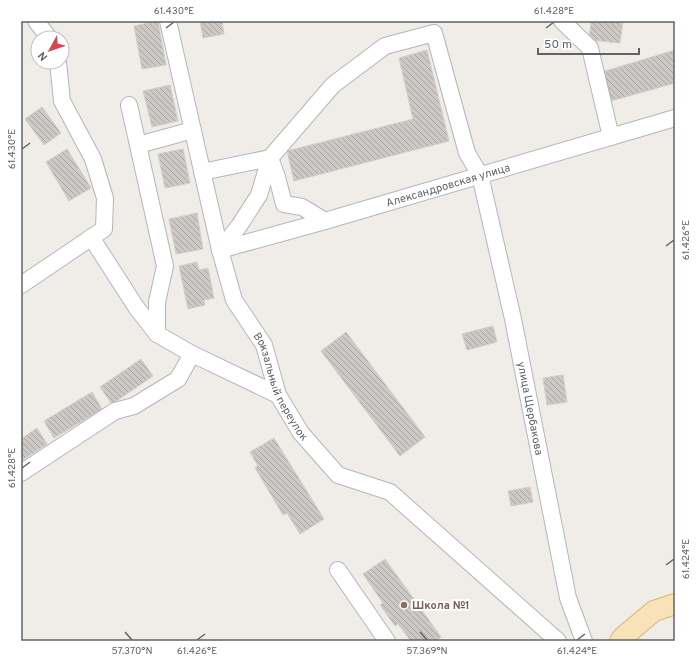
<svg xmlns="http://www.w3.org/2000/svg" width="696" height="662" viewBox="0 0 696 662" font-family="Overpass,sans-serif">
	<style>
		.building { fill: url(#building-back-hatch); stroke: #d4cec7 }
		.lines { fill: none; stroke-linecap: round; stroke-linejoin: round }
		.minor-casing { stroke: #b3b6b9; stroke-width: 18 }
		.major-casing { stroke: #e3b16f; stroke-width: 22 }
		.minor { stroke: #fff; stroke-width: 16 }
		.major { stroke: #f7e3b7; stroke-width: 20 }
		.ticks { fill: none; stroke: #606467; stroke-width: 1.5 }
		.education-dot { fill: #8d6e63; stroke: #fff; stroke-width: 1.5 }
		.labels { text-anchor: middle; stroke-width: 4; stroke-linejoin: round; paint-order: stroke }
		.street-label { font-size: 11px; fill: #606467; stroke: #fff }
		.education-label { font-size: 11px; font-weight: bold; fill: #785e54; stroke: #fff; text-anchor: start }
		.neatline { fill: none; stroke: #606467; stroke-width: 1.5 }
		.ticks-label { font-size: 10px; text-anchor: middle; fill: #606467 }
	</style>
	<defs>
		<pattern id="building-back-hatch" width="6" height="6" patternUnits="userSpaceOnUse"><rect width="6" height="6" fill="#cbc8c5"/><path d="M-1 5l2 2M0 0l6 6M5-1l2 2" fill="none" stroke="#a8a6a4"/></pattern>
	</defs>
	<rect width="100%" height="100%" fill="#f0ede8"/>
	<g class="building">
		<path d="M 158,21 L 166,65 L 142,69 L 134,26 Z"/>
		<path d="M 200,21 L 222,21 L 224,34 L 203,38 Z"/>
		<path d="M 591,21 L 623,21 L 620,43 L 589,40 Z"/>
		<path d="M 427,50 L 449,141 L 294,181 L 287,151 L 413,119 L 399,58 Z"/>
		<path d="M 675,50 L 675,83 L 611,101 L 602,72 Z"/>
		<path d="M 170,85 L 178,121 L 152,127 L 143,91 Z"/>
		<path d="M 42,107 L 61,133 L 44,145 L 25,119 Z"/>
		<path d="M 67,149 L 91,188 L 69,201 L 46,162 Z"/>
		<path d="M 183,149 L 190,183 L 165,188 L 158,154 Z"/>
		<path d="M 197,213 L 203,249 L 176,254 L 169,219 Z"/>
		<path d="M 197,262 L 199,270 L 208,268 L 214,298 L 204,300 L 205,305 L 188,309 L 179,266 Z"/>
		<path d="M 493,326 L 497,342 L 467,350 L 462,334 Z"/>
		<path d="M 346,332 L 425,437 L 400,456 L 321,351 Z"/>
		<path d="M 141,359 L 153,376 L 112,404 L 100,387 Z"/>
		<path d="M 563,375 L 567,402 L 547,405 L 543,378 Z"/>
		<path d="M 92,392 L 102,409 L 54,438 L 44,421 Z"/>
		<path d="M 37,428 L 47,444 L 21,461 L 21,439 Z"/>
		<path d="M 274,438 L 324,519 L 300,534 L 287,513 L 283,515 L 255,468 L 258,466 L 250,452 Z"/>
		<path d="M 530,487 L 533,502 L 511,506 L 508,491 Z"/>
		<path d="M 385,559 L 441,637 L 435,641 L 411,641 L 398,624 L 395,626 L 380,605 L 383,603 L 363,574 Z"/>
	</g>
	<g class="lines">
		<g class="minor-casing">
			<g id="minor">
				<path d="M 36,21 L 49,38"/>
				<path id="s1" d="M 168,21 L 220,250 L 234,300 L 264,345 L 278,395 L 301,433 L 338,475 L 390,492 L 558,641"/>
				<path d="M 562,21 L 590,48 L 611,137"/>
				<path d="M 129,105 L 165,266 L 157,302 L 157,334"/>
				<path d="M 138,145 L 193,130"/>
				<path d="M 202,172 L 270,158 L 277,177 L 284,204 L 302,207 L 325,221"/>
				<path d="M 91,237 L 136,307 L 157,334 L 192,354 L 278,395"/>
				<path id="s2" d="M 220,250 L 239,226 L 259,195 L 270,158 L 333,85 L 385,46 L 434,33 L 467,153 L 480,175 L 513,319 L 568,598 L 584,641"/>
				<path id="s3" d="M 220,250 L 325,221 L 675,118"/>
				<path d="M 21,285 L 104,229 L 105,198 L 93,159 L 62,101 L 58,62"/>
				<path d="M 21,473 L 115,411 L 134,406 L 178,379 L 192,354"/>
				<path d="M 338,570 L 387,641"/>
			</g>
		</g>
		<g class="major-casing">
			<path id="major" d="M 620,641 L 623,637 L 654,611 L 675,604"/>
		</g>
		<use href="#minor" class="minor"/>
		<use href="#major" class="major"/>
	</g>
	<path class="ticks" d="M 166,28 L 174,22M 546,28 L 554,22M 22,149 L 30,143M 666,246 L 674,240M 22,468 L 30,462M 666,565 L 674,559M 125,632 L 132,640M 420,632 L 427,640M 197,640 L 205,634M 577,640 L 585,634"/>
	<circle class="education-dot" cx="404" cy="605" r="4"/>
	<g class="labels">
		<g class="street-label">
			<text dy="4" stroke="none"><textPath href="#s3" startOffset="237">Александровская улица</textPath></text>
			<text dy="4" stroke="none"><textPath href="#s1" startOffset="386">Вокзальный переулок</textPath></text>
			<text dy="4" stroke="none"><textPath href="#s2" startOffset="707">улица Щербакова</textPath></text>
		</g>
		<g class="education-label">
			<text x="412" y="609">Школа №1</text>
		</g>
	</g>
	<rect width="696" height="662" fill="none" stroke="#ffffff" stroke-width="44"/>
	<g transform="translate(50 50) rotate(230)"><circle r="19" fill="#ffffff" stroke="#bfc1c2"/>
	<path d="M0-3L7 15L0 10L-7 15Z" fill="#d74752"/>
	<text y="-6" font-size="11" font-weight="bold" text-anchor="middle" fill="#606467">N</text>
	</g>
	<path d="M538 48v6h101v-6" fill="none" stroke="#606467" stroke-width="2"/>
	<text x="544" y="48" font-size="12" fill="#606467" stroke="#ffffff" stroke-width="3" paint-order="stroke">50 m</text>
	<rect x="22" y="22" width="652" height="618" class="neatline"/>
	<g class="ticks-label">
		<text x="174" y="14">61.430°E</text>
		<text x="554" y="14">61.428°E</text>
		<text transform="translate(11 149) rotate(-90)" y="4">61.430°E</text>
		<text transform="translate(685 240) rotate(-90)" y="4">61.426°E</text>
		<text transform="translate(11 468) rotate(-90)" y="4">61.428°E</text>
		<text transform="translate(685 559) rotate(-90)" y="4">61.424°E</text>
		<text x="132" y="654">57.370°N</text>
		<text x="197" y="654">61.426°E</text>
		<text x="427" y="654">57.369°N</text>
		<text x="577" y="654">61.424°E</text>
	</g>
</svg>
